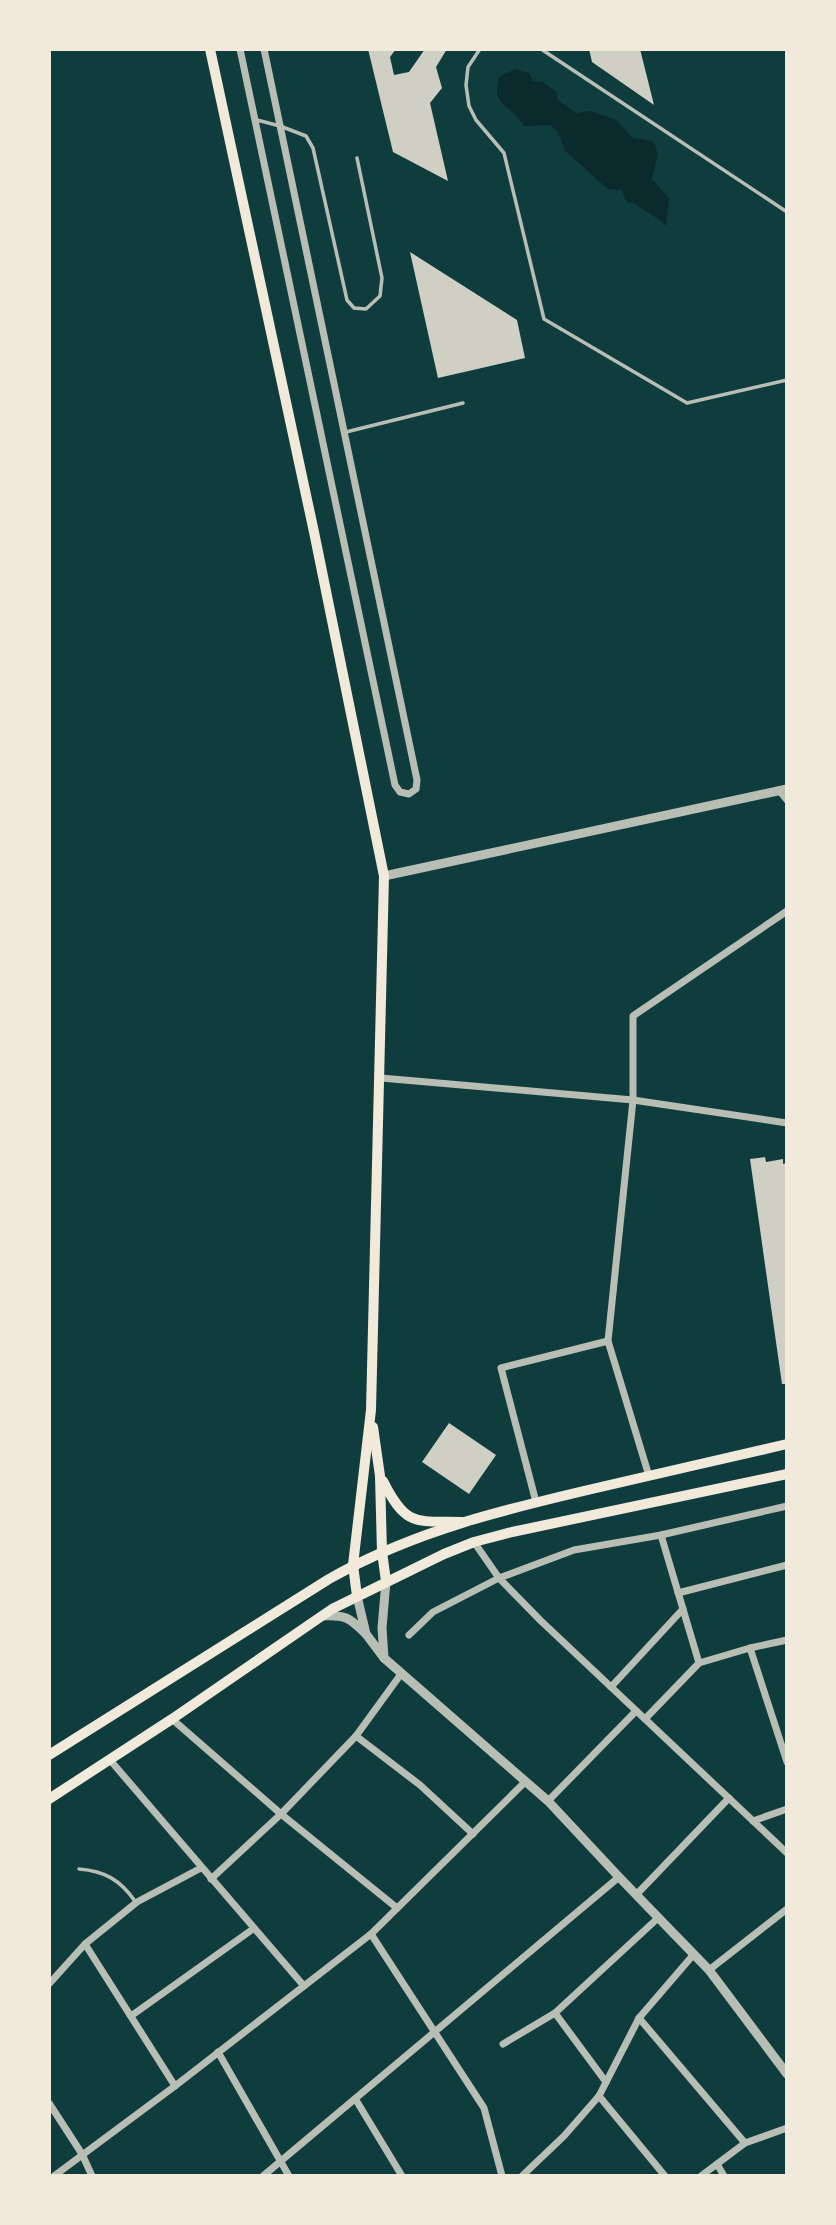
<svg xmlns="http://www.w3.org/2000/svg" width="836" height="2225" viewBox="0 0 836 2225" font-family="Signika,sans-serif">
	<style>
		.water { fill: #0a2a2b }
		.building { fill: #cfcfc3 }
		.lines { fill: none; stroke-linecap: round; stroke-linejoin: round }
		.service { stroke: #b8beb3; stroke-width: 3.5 }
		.minor { stroke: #b8beb3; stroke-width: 7 }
		.tertiary { stroke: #b8beb3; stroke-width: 9 }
		.secondary { stroke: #f1e9da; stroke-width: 10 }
		.primary { stroke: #f1e9da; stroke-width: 10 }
	</style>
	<rect width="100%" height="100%" fill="#0f3d3e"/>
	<path class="water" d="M 515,69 L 529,73 L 533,81 L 543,82 L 556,92 L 558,100 L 576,113 L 591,111 L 616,120 L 632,138 L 653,141 L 658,154 L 652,179 L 669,198 L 666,226 C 656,216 645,212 634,203 L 627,202 L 621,190 L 608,189 L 565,151 L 558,132 L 550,125 L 524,126 C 511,103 490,108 499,77 Z"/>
	<g class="building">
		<path d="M 368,49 L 396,49 L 390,57 L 394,75 L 409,72 L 425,49 L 447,49 L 436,67 L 442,88 L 430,103 L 448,181 L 393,152 Z"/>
		<path d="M 589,49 L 640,49 L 654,105 L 592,62 Z"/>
		<path d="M 410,252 L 517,320 L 525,358 L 438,378 Z"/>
		<path d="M 765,1157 L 766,1162 L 783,1159 L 783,1164 L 787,1163 L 787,1384 L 782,1384 L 750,1159 Z"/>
		<path d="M 449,1423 L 496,1455 L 469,1494 L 422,1462 Z"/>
	</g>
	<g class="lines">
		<g class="service">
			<path d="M 480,49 L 468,67 L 466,85 L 469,106 L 476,120 L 504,153 L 544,319 L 687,403 L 787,380"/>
			<path d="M 541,49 L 787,212"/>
			<path d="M 257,120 L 280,126 L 306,136 L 313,148 L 347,300 L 354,308 L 366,309 L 380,296 L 382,278 L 357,158"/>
			<path d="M 346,432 L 463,403"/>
			<path d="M 79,1869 C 105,1871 120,1880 135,1901"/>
		</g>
		<g class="minor">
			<path d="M 240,49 L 395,785 L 400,792 L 409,794 L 416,789 L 417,780 L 264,49"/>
			<path d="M 779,790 L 787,800"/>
			<path d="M 381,1078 L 633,1100 L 787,1123"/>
			<path d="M 649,1476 L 608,1341 L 633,1100 L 633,1016 L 787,911"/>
			<path d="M 536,1502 L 501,1368 L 608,1341"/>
			<path d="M 661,1535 L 699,1663"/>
			<path d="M 474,1542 L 499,1578 L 540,1620 L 787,1853"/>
			<path d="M 678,1593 L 787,1565"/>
			<path d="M 409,1635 L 433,1612 L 499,1578 L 574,1550 L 661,1535 L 787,1506"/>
			<path d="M 750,1648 L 787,1762"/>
			<path d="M 611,1687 L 683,1609"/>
			<path d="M 172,1719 L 281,1814 L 397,1908"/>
			<path d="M 645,1719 L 699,1663 L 750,1648 L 787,1640"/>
			<path d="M 356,1736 L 420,1785 L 473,1834"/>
			<path d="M 110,1760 L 304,1986"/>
			<path d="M 548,1801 L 636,1711"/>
			<path d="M 753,1821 L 787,1809"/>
			<path d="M 211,1879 L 281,1814 L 356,1736 L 401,1674"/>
			<path d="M 636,1895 L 729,1798"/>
			<path d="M 371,1934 L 484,2108 L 502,2176"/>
			<path d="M 85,1944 L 175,2086"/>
			<path d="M 709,1970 L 787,1909"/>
			<path d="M 49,1984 L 85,1944 L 137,1902 L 201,1868"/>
			<path d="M 555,2013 L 606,2082"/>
			<path d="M 131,2016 L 253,1929"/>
			<path d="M 639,2018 L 745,2143"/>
			<path d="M 503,2044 L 555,2013 L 658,1918"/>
			<path d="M 218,2052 L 289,2176"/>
			<path d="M 599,2096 L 665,2176"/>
			<path d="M 356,2100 L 402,2176"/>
			<path d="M 49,2103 L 82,2154 L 92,2176"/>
			<path d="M 717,2164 L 724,2176"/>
			<path d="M 54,2176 L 175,2086 L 371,1934 L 525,1782"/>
			<path d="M 263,2176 L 619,1877"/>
			<path d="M 522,2176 L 564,2136 L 599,2096 L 639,2018 L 694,1954"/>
			<path d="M 701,2176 L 745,2143 L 787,2128"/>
		</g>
		<g class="tertiary">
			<path d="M 384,876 L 787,789"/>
			<path d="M 357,1596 L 366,1634 L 384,1658 L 382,1628 L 386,1581"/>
			<path d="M 322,1616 C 346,1615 349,1617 366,1634"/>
			<path d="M 384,1658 L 548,1801 L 619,1877 L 709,1970 L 787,2074"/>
		</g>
		<g class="secondary">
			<path d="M 210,49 L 314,532 L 384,876 L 371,1410 L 353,1565"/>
			<path d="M 373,1427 L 380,1476 L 382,1552"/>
			<path d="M 383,1481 C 406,1527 415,1521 462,1522"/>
		</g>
		<g class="primary">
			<path d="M 382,1552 L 386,1581"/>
			<path d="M 353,1565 L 357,1596"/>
			<path d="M 49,1755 L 329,1579 C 415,1530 510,1508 605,1486 C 666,1472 726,1458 787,1444"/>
			<path d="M 49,1799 L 172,1719 L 332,1609 L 444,1554 L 474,1542 L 512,1532 L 787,1474"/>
		</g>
	</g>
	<rect width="836" height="2225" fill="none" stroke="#f1e9da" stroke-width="102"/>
</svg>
